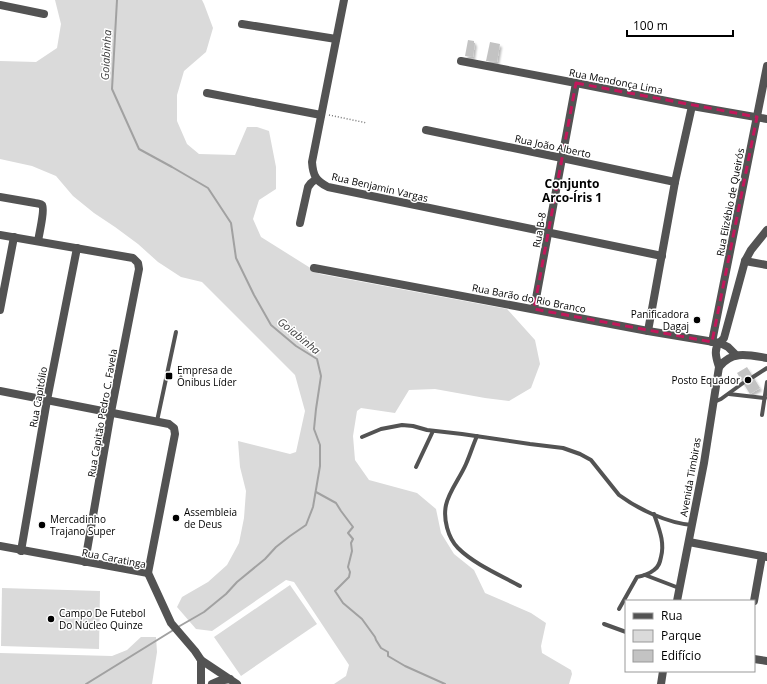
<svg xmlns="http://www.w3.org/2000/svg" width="767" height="684" viewBox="0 0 767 684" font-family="'Open Sans',sans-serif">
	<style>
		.green { fill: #dadada }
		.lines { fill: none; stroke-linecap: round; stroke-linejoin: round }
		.stream { stroke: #a1a1a1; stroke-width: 2 }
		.building { fill: #c3c3c3; filter: url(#shadow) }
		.path { stroke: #757575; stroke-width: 1.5; stroke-dasharray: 1 2; stroke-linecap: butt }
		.service { stroke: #535353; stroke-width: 4 }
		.minor { stroke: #535353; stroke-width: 8 }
		.tertiary { stroke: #535353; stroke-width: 8 }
		.marked { fill: none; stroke: #c2185b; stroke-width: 3; stroke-dasharray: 8 5; stroke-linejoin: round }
		.poi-dot { fill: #000; stroke: #fff; stroke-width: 1.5 }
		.labels { text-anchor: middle; stroke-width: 3; stroke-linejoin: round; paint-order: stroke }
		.street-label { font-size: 10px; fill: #000; stroke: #fff }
		.poi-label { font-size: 10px; fill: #000; stroke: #fff; text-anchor: start }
		.water-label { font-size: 11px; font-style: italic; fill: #424242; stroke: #fff }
		.quarter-label { font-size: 12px; font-weight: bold; fill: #000; stroke: #fff }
	</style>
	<defs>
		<filter id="shadow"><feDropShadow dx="2" dy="3" stdDeviation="1" flood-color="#0004"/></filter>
	</defs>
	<rect width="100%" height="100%" fill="#fff"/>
	<g class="green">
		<path d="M 55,0 L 202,0 L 204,4 L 213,28 L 206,52 L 184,71 L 177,95 L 177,121 L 187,144 L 199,154 L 235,155 L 247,127 L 257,127 L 269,131 L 276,167 L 276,189 L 259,200 L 253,219 L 261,237 L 320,274 L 507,309 L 535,340 L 540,364 L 531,388 L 509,401 L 485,398 L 435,389 L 409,390 L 395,413 L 361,408 L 357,411 L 353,436 L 355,460 L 369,480 L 417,493 L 436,509 L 441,533 L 454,554 L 474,570 L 485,593 L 531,613 L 546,623 L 541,646 L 542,653 L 571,670 L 572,674 L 569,684 L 334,684 L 346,676 L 349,665 L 294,582 L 286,580 L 212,631 L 196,629 L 177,607 L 182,597 L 208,582 L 227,565 L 239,543 L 244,518 L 246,491 L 240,467 L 238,441 L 290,454 L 296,452 L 305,411 L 295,375 L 202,282 L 181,277 L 158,262 L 138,244 L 115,227 L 94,213 L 73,196 L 56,176 L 32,166 L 0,159 L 0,61 L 36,62 L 57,48 L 61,24 Z"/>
		<path d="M 290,585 L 317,624 L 241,676 L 214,637 Z"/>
		<path d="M 2,588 L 100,591 L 99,649 L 1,646 Z"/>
		<path d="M 141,637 L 156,637 L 157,652 L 152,684 L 0,684 L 0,653 L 112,656 L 127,650 Z"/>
	</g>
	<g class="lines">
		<g class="stream">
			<path d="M 117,0 L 112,89 L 139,149 L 172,167 L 208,188 L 231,223 L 236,258 L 254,295 L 271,325 L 296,346 L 317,359 L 321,376 L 316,409 L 314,429 L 320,445 L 320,466 L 313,507 L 306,525 L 290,536 L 276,547 L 265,559 L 237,582 L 226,594 L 204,612 L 178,627"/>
			<path d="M 316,492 L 336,503 L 341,511 L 353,527 L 348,533 L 353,539 L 351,543 L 352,551 L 348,567 L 350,572 L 349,577 L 335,591 L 343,603 L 362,619 L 375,637 L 376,640 L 381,648 L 388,652 L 388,656 L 405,666 L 445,684"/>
			<path d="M 86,684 L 175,629"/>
		</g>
	</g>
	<g class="building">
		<path d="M 468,40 L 474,41 L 474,43 L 475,43 L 473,57 L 465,56 Z"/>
		<path d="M 490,42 L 500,44 L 497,62 L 486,61 Z"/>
		<path d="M 747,367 L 760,388 L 750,394 L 737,373 Z"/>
	</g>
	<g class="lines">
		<path class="path" d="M 329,115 L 367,123"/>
		<g class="service">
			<path d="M 753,377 L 767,368"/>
			<path d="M 729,394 L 765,398"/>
			<path d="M 714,402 L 721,399 L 743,383"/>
			<path d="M 762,415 L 767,382"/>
			<path d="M 157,421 L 176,332"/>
			<path d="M 477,436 C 473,445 470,455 466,464 C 460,478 449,491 446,505 C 443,519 448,538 458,548 C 474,564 500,575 520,586"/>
			<path d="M 362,437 L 381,429 L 402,425 L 413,426 L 427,430 L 462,434 L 530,444 L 563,448 L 580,454 L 591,460 L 619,495 C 638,509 667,523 692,525"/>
			<path d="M 416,467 L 433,431"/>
			<path d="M 645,575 L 679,588"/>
			<path d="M 619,609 L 637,577 C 643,576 649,574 654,570 C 659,567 660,562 661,557 C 665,542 659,529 654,514"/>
			<path d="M 604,624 L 626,632"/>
		</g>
		<g class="minor">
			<path d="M 344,0 L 312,162 C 313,176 316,181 328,187 L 662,256"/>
			<path d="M 0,5 L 44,14"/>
			<path d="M 242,24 L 336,39"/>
			<path d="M 461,61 L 576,83 L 692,106 L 767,119"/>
			<path d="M 207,93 L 321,115"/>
			<path d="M 426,130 L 562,158 L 675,182"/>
			<path d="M 0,197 L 35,203 C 36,203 41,204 42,205 C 45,209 39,235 38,241"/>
			<path d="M 300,223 L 308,187 L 311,183 L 316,179"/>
			<path d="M 0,235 L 133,258 L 138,263 L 139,269 L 111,412 L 85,562"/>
			<path d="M 745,261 L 767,265"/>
			<path d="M 314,268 L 648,331 L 720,343 L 728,347 L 736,355"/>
			<path d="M 534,309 L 576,83"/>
			<path d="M 0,310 L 14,237"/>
			<path d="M 648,331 L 675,182 L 692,106"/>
			<path d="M 712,342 L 767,66"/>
			<path d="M 719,367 C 717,360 713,350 719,343 C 721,342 722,340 724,338 L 745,261 L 751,250 L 767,230"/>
			<path d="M 0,391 L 169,424 L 174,428 L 175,434 L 148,573"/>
			<path d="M 689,542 L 767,557"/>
			<path d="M 0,546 L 148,573"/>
			<path d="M 21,551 L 47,400 L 77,248"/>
			<path d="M 148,573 L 171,623 L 195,651 L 201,660 L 201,684"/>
			<path d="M 754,601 L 762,556"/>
			<path d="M 754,659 L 767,661"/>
			<path d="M 201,660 L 237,684"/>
			<path d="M 212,684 L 219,681 L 230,679"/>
		</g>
		<g class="tertiary">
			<path d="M 677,601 L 704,463 L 719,367 C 732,350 749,355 767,358"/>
			<path d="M 661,684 L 663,671"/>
		</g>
	</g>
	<path class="marked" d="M 576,83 L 757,117 L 712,342 L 534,309 Z"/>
	<g class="poi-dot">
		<circle cx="697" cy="320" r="4"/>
		<rect x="165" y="372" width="8" height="8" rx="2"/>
		<circle cx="748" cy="380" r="4"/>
		<circle cx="176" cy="518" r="4"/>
		<circle cx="42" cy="525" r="4"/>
		<circle cx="51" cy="619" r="4"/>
	</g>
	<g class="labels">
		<g class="street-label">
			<text transform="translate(616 81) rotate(11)" y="4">Rua Mendonça Lima</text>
			<text transform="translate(553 146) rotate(12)" y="4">Rua João Alberto</text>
			<text transform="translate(380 187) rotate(13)" y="4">Rua Benjamin Vargas</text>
			<text transform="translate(730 202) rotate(-79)" y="4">Rua Elizébio de Queirós</text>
			<text transform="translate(539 230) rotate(-80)" y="4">Rua B-8</text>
			<text transform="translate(529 298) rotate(11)" y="4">Rua Barão do Rio Branco</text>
			<text transform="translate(38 397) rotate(-80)" y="4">Rua Capitólio</text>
			<text transform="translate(102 413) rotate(-80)" y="4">Rua Capitão Pedro C. Favela</text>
			<text transform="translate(690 477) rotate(-80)" y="4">Avenida Timbiras</text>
			<text transform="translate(114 558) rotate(11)" y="4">Rua Caratinga</text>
		</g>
		<g class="poi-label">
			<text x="689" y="318" text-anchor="end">Panificadora<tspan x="689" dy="12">Dagaj</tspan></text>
			<text x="177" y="374">Empresa de<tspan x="177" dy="12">Ônibus Líder</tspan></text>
			<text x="740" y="384" text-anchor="end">Posto Equador</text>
			<text x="184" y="516">Assembleia<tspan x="184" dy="12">de Deus</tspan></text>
			<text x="50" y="523">Mercadinho<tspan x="50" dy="12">Trajano Super</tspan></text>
			<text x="59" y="617">Campo De Futebol<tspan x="59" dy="12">Do Núcleo Quinze</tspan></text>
		</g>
		<g class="water-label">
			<text transform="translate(106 55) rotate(-87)" y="4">Goiabinha</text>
			<text transform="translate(299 336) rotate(39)" y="4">Goiabinha</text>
		</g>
		<g class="quarter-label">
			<text x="572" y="188">Conjunto<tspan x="572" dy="14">Arco-Íris 1</tspan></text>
		</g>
	</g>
	<rect x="625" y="600" width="130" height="72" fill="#ffffff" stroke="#999999"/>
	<rect x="633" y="613" width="20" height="6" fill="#535353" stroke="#999999"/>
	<text x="661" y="620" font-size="12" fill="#000000">Rua</text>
	<rect x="633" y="630" width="20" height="12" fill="#dadada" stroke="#999999"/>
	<text x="661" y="640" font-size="12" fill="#000000">Parque</text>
	<rect x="633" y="650" width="20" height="12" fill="#c3c3c3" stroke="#999999"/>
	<text x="661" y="660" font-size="12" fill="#000000">Edifício</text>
	<path d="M627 30v6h106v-6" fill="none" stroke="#000000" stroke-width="2"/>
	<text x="633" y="30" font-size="12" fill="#000000" stroke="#ffffff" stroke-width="3" paint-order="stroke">100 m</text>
</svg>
